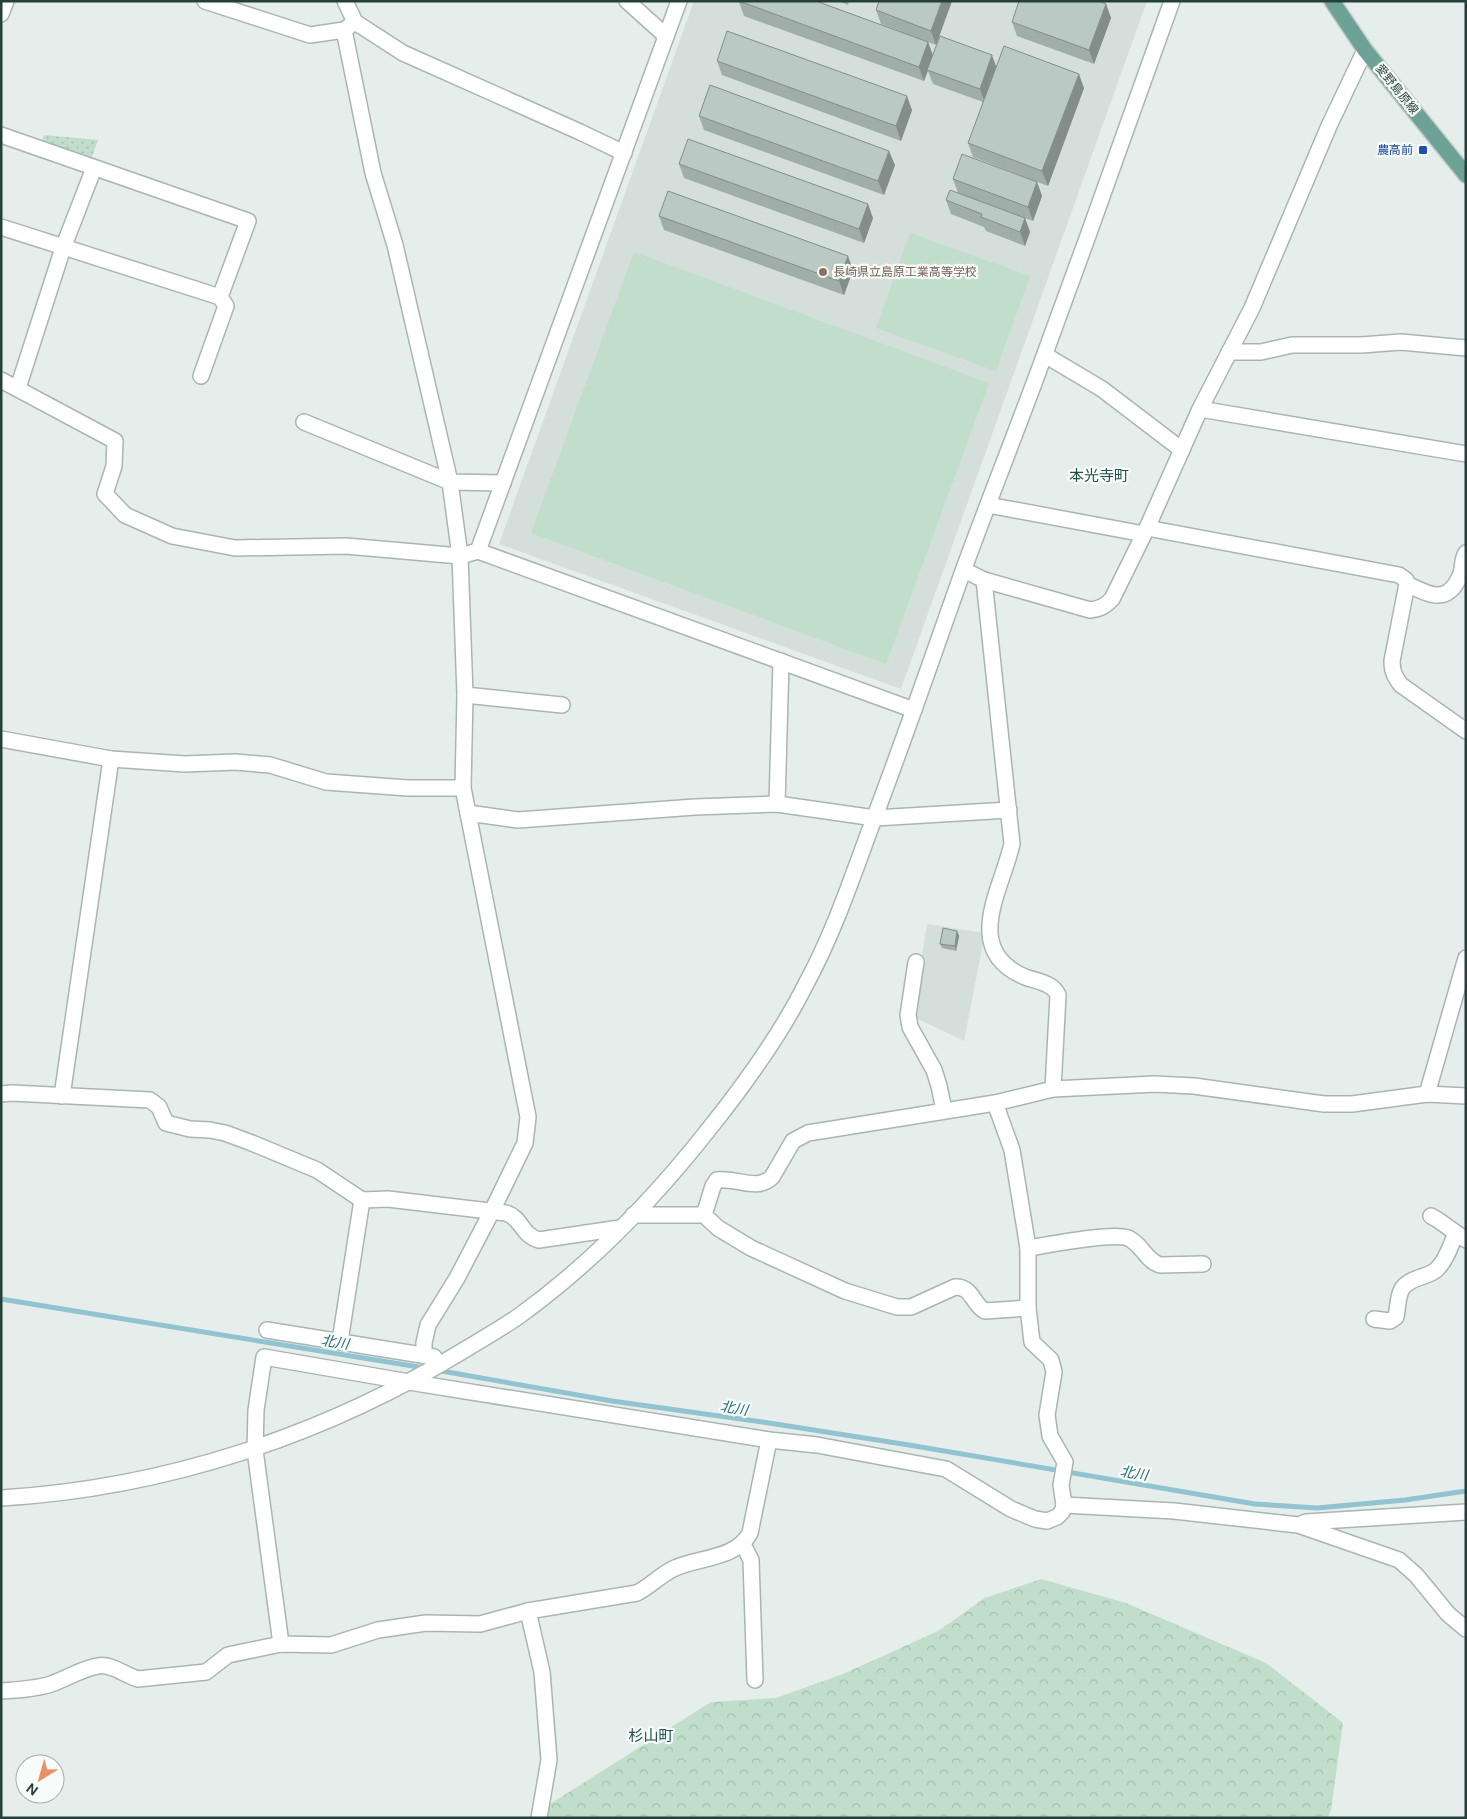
<svg xmlns="http://www.w3.org/2000/svg" width="1467" height="1819" viewBox="0 0 1467 1819" font-family="'DM Sans','Noto Sans JP',sans-serif">
	<style>
		.built { fill: #d4deda }
		.forest { fill: url(#forest-crowns) }
		.park { fill: url(#park-dots) }
		.pitch { fill: #c0deca }
		.lines { fill: none; stroke-linecap: round; stroke-linejoin: round }
		.stream { stroke: #91c3d0; stroke-width: 5 }
		.minor-casing { stroke: #a8b6b2; stroke-width: 18 }
		.major-casing { stroke: #c2cac8; stroke-width: 18 }
		.minor { stroke: #fff; stroke-width: 15 }
		.major { stroke: #6da297; stroke-width: 15 }
		.wall { fill: #a1ada9 }
		.shaded-wall { fill: #838d89 }
		.building { fill: #bbc9c4; stroke: #838d89 }
		.transit-dot { fill: #1a4fb4; stroke: #f7fbf9; stroke-width: 2 }
		.education-dot { fill: #8d6e63; stroke: #f7fbf9; stroke-width: 2 }
		.labels { text-anchor: middle; stroke-width: 4.5; stroke-linejoin: round; paint-order: stroke }
		.street-label { font-size: 12px; fill: #25403a; stroke: #f7fbf9 }
		.transit-label { font-size: 12px; fill: #164399; stroke: #f7fbf9; text-anchor: end }
		.education-label { font-size: 12px; fill: #785e54; stroke: #f7fbf9; text-anchor: start }
		.water-label { font-size: 14px; font-style: italic; fill: #21677a; stroke: #f7fbf9 }
		.quarter-label { font-size: 15px; fill: #215249; stroke: #f7fbf9 }
	</style>
	<defs>
		<pattern id="forest-crowns" width="20" height="18" patternUnits="userSpaceOnUse" patternTransform="scale(1.25)"><rect width="20" height="18" fill="#c0deca"/><path d="M2 6a3 3 0 1 1 6 0M12 15a3 3 0 1 1 6 0" fill="none" stroke="#a5c0ae"/></pattern>
		<pattern id="park-dots" width="8" height="8" patternUnits="userSpaceOnUse" patternTransform="scale(1.25)"><rect width="8" height="8" fill="#c0deca"/><path d="M2 2h.1M6 6h.1" fill="none" stroke="#a5c0ae" stroke-width="1.8" stroke-linecap="round"/></pattern>
	</defs>
	<rect width="100%" height="100%" fill="#e6eeeb"/>
	<g class="built">
		<path d="M 694,1 L 1147,1 L 901,689 L 499,544 Z"/>
		<path d="M 927,924 L 985,933 L 964,1041 L 912,1016 Z"/>
	</g>
	<path class="forest" d="M 1041,1579 L 1126,1603 L 1266,1663 L 1343,1723 L 1331,1810 L 1328,1818 L 528,1818 L 711,1702 L 776,1698 L 843,1674 L 938,1631 L 985,1598 Z"/>
	<path class="park" d="M 44,135 L 98,140 L 90,162 L 41,144 Z"/>
	<g class="pitch">
		<path d="M 910,233 L 1030,276 L 996,371 L 876,328 Z"/>
		<path d="M 634,252 L 989,383 L 886,664 L 531,533 Z"/>
	</g>
	<g class="lines">
		<g class="stream">
			<path d="M 1,1299 L 425,1368"/>
			<path d="M 436,1370 L 612,1401 L 769,1423 L 909,1445 L 1255,1504 L 1317,1508 L 1405,1500 L 1466,1491"/>
		</g>
		<g class="minor-casing">
			<g id="minor">
				<path d="M 205,1 L 310,35 L 344,30 L 351,25"/>
				<path d="M 345,1 L 355,22 L 403,53 L 580,132 L 624,153"/>
				<path d="M 627,1 L 666,36"/>
				<path d="M 1,14 L 6,1"/>
				<path d="M 344,30 L 373,173 L 395,245 L 450,482 L 460,556 L 465,695 L 463,788 L 528,1117 L 525,1143 L 492,1211 L 457,1278 L 428,1325 L 424,1343 L 424,1355"/>
				<path d="M 1,135 L 248,221 L 220,297"/>
				<path d="M 1,227 L 220,297 L 226,306 L 201,376"/>
				<path d="M 1229,352 L 1261,352 L 1292,345 L 1361,345 L 1401,342 L 1466,348"/>
				<path d="M 1045,355 L 1102,389 L 1182,450"/>
				<path d="M 1,380 L 115,441 L 114,466 L 105,494 L 125,515 L 172,536 L 235,548 L 346,546 L 460,556 L 478,551 L 914,710"/>
				<path d="M 18,388 L 63,248 L 94,168"/>
				<path d="M 1200,409 L 1466,454"/>
				<path d="M 304,422 L 450,482 L 503,483"/>
				<path d="M 988,505 L 1144,534"/>
				<path d="M 1147,528 L 1399,575 L 1406,580 L 1407,584 L 1392,661 C 1392,672 1395,677 1401,685 L 1466,731"/>
				<path d="M 478,551 L 679,1"/>
				<path d="M 964,570 L 984,580 L 1090,610 C 1100,609 1105,606 1112,599 L 1147,528 L 1200,409 L 1252,308 L 1329,126 L 1365,50"/>
				<path d="M 984,580 L 1012,844 C 1002,889 961,950 1025,977 C 1036,981 1053,983 1058,995 L 1053,1089"/>
				<path d="M 1407,584 C 1428,594 1447,606 1460,576 C 1464,568 1461,560 1466,553"/>
				<path d="M 465,695 L 562,705"/>
				<path d="M 1,739 L 111,759 L 185,764 L 235,762 L 270,765 L 326,782 L 408,788 L 463,788"/>
				<path d="M 777,804 L 781,661"/>
				<path d="M 468,813 L 518,820 L 695,807 L 777,804 L 875,818 L 1009,810"/>
				<path d="M 916,962 L 908,1015 L 910,1027 L 934,1070 L 939,1086 L 944,1110"/>
				<path d="M 1,1094 L 12,1093 L 150,1100 L 159,1107 L 166,1123 L 190,1129 L 210,1130 L 225,1133 L 252,1143 L 317,1170 L 362,1200 L 388,1199 L 506,1213 C 522,1218 521,1235 539,1240 L 620,1228"/>
				<path d="M 1427,1094 L 1466,958"/>
				<path d="M 62,1096 L 111,759"/>
				<path d="M 633,1215 L 704,1215 L 718,1228 L 751,1248 L 845,1291 L 897,1307 L 911,1307 L 955,1287 C 972,1286 973,1305 985,1311 L 1028,1308"/>
				<path d="M 704,1215 L 713,1186 L 717,1180 C 736,1177 757,1192 772,1177 L 793,1141 L 808,1133 L 995,1103 L 1053,1089 L 1155,1084 L 1194,1086 L 1324,1104 L 1352,1104 L 1427,1094 L 1466,1096"/>
				<path d="M 1431,1216 L 1438,1220 L 1466,1240"/>
				<path d="M 1028,1248 C 1048,1245 1112,1232 1128,1238 C 1142,1244 1145,1260 1160,1265 L 1203,1264"/>
				<path d="M 1374,1319 L 1390,1321 L 1396,1317 C 1400,1294 1396,1285 1421,1277 C 1427,1275 1434,1273 1438,1268 C 1447,1259 1451,1244 1456,1233"/>
				<path d="M 267,1330 L 434,1357"/>
				<path d="M 340,1341 L 362,1200"/>
				<path d="M 1,1498 C 167,1488 325,1435 466,1349 C 484,1338 502,1328 519,1316 C 591,1264 654,1199 709,1129 C 745,1084 780,1036 806,984 C 832,936 850,884 869,832 C 902,746 932,658 963,571 C 989,500 1017,430 1043,359 C 1087,240 1129,121 1172,1"/>
				<path d="M 1064,1505 L 1174,1511 L 1298,1525 L 1399,1560 L 1416,1575 L 1448,1614 L 1466,1629"/>
				<path d="M 1301,1524 L 1306,1522 L 1466,1512"/>
				<path d="M 743,1544 L 751,1560 L 755,1680"/>
				<path d="M 528,1611 L 542,1672 L 549,1760 L 539,1818"/>
				<path d="M 281,1644 L 255,1450 L 256,1410 L 264,1357 L 409,1382 L 769,1440 L 817,1445 L 946,1469 L 1011,1509 L 1035,1519 L 1047,1521 L 1057,1517 L 1062,1512 L 1064,1505 L 1061,1485 L 1065,1462 L 1050,1436 L 1047,1415 L 1054,1372 L 1051,1360 L 1032,1342 L 1028,1308 L 1028,1248 L 1012,1150 L 995,1103"/>
				<path d="M 1,1691 C 18,1690 35,1689 51,1684 C 66,1679 83,1668 98,1666 C 111,1663 126,1676 138,1679 L 206,1672 L 228,1655 L 281,1644 L 331,1645 L 378,1630 L 426,1623 L 480,1624 L 528,1611 L 637,1593 C 651,1586 661,1574 675,1568 C 700,1557 736,1559 750,1533 L 769,1440"/>
			</g>
		</g>
		<g class="major-casing">
			<path id="major" d="M 1332,1 L 1365,50 L 1466,175"/>
		</g>
		<use href="#minor" class="minor"/>
		<use href="#major" class="major"/>
	</g>
	<g class="wall">
		<path d="M 838,1 L 849,1 L 848,5 Z"/>
		<path d="M 879,1 L 952,1 L 936,45 L 928,42 L 933,55 L 996,66 L 1084,88 L 1048,186 L 973,157 L 968,143 L 983,102 L 933,84 L 928,71 L 924,81 L 744,16 L 739,2 L 922,40 L 881,24 L 876,10 Z"/>
		<path d="M 1106,4 L 1111,18 L 1094,64 L 1017,36 L 1012,22 Z"/>
		<path d="M 717,61 L 912,110 L 901,141 L 722,75 Z"/>
		<path d="M 699,116 L 895,165 L 884,195 L 704,130 Z"/>
		<path d="M 679,164 L 873,218 L 864,243 L 684,178 Z"/>
		<path d="M 953,179 L 1037,182 L 1042,196 L 1033,221 L 1025,218 L 1030,232 L 1025,246 L 986,231 L 984,227 L 951,214 L 946,200 L 958,193 Z"/>
		<path d="M 659,216 L 853,270 L 844,295 L 664,230 Z"/>
		<path d="M 957,931 L 959,936 L 956,951 L 942,948 L 940,944 Z"/>
	</g>
	<g class="shaded-wall">
		<path d="M 942,1 L 952,1 L 936,45 L 931,31 Z"/>
		<path d="M 1106,4 L 1111,18 L 1094,64 L 1089,50 Z"/>
		<path d="M 928,42 L 933,56 L 924,81 L 919,67 Z"/>
		<path d="M 992,55 L 997,69 L 985,103 L 980,89 Z"/>
		<path d="M 1079,74 L 1084,88 L 1048,186 L 1042,171 Z"/>
		<path d="M 907,96 L 912,110 L 901,141 L 896,126 Z"/>
		<path d="M 889,151 L 895,165 L 884,195 L 878,181 Z"/>
		<path d="M 1037,182 L 1042,196 L 1033,221 L 1028,207 Z"/>
		<path d="M 868,204 L 873,218 L 864,243 L 859,229 Z"/>
		<path d="M 1025,218 L 1030,232 L 1025,246 L 1020,232 Z"/>
		<path d="M 848,256 L 853,270 L 844,295 L 839,281 Z"/>
		<path d="M 957,931 L 959,936 L 956,951 L 955,946 Z"/>
	</g>
	<g class="building">
		<path d="M 739,1 L 816,1 L 928,42 L 919,67 Z"/>
		<path d="M 879,1 L 942,1 L 931,31 L 876,10 Z"/>
		<path d="M 1019,1 L 1098,1 L 1106,4 L 1089,50 L 1012,22 Z"/>
		<path d="M 727,31 L 907,96 L 896,126 L 717,61 Z"/>
		<path d="M 940,36 L 992,55 L 980,89 L 927,70 Z"/>
		<path d="M 1004,46 L 1079,74 L 1042,171 L 968,143 Z"/>
		<path d="M 710,85 L 889,151 L 878,181 L 699,116 Z"/>
		<path d="M 688,139 L 868,204 L 859,229 L 679,164 Z"/>
		<path d="M 962,154 L 1037,182 L 1028,207 L 953,179 Z"/>
		<path d="M 950,190 L 1025,218 L 1020,232 L 981,217 L 982,214 L 946,200 Z"/>
		<path d="M 668,191 L 848,256 L 839,281 L 659,216 Z"/>
		<path d="M 943,928 L 957,931 L 955,946 L 940,944 Z"/>
	</g>
	<rect class="transit-dot" x="1418" y="145" width="10" height="10" rx="2.5"/>
	<circle class="education-dot" cx="823" cy="272" r="5"/>
	<g class="labels">
		<g class="street-label">
			<text transform="translate(1397 89) rotate(51)" y="4">愛野島原線</text>
		</g>
		<g class="transit-label">
			<text x="1413" y="154">農高前</text>
		</g>
		<g class="education-label">
			<text x="833" y="276">長崎県立島原工業高等学校</text>
		</g>
		<g class="water-label">
			<text transform="translate(335 1342) rotate(9)" y="5">北川</text>
			<text transform="translate(734 1408) rotate(9)" y="5">北川</text>
			<text transform="translate(1134 1473) rotate(9)" y="5">北川</text>
		</g>
		<g class="quarter-label">
			<text x="1099" y="481">本光寺町</text>
			<text x="651" y="1741">杉山町</text>
		</g>
	</g>
	<rect width="1467" height="1819" fill="none" stroke="#25403a" stroke-width="5"/>
	<g transform="translate(40 1779) rotate(217)"><circle r="24" fill="#f7fbf9" stroke="#a3b0ad"/>
	<path d="M0-4L9 19L0 12L-9 19Z" fill="#ec8e66"/>
	<text y="-8" font-size="14" font-weight="bold" text-anchor="middle" fill="#25403a">N</text>
	</g>
</svg>
